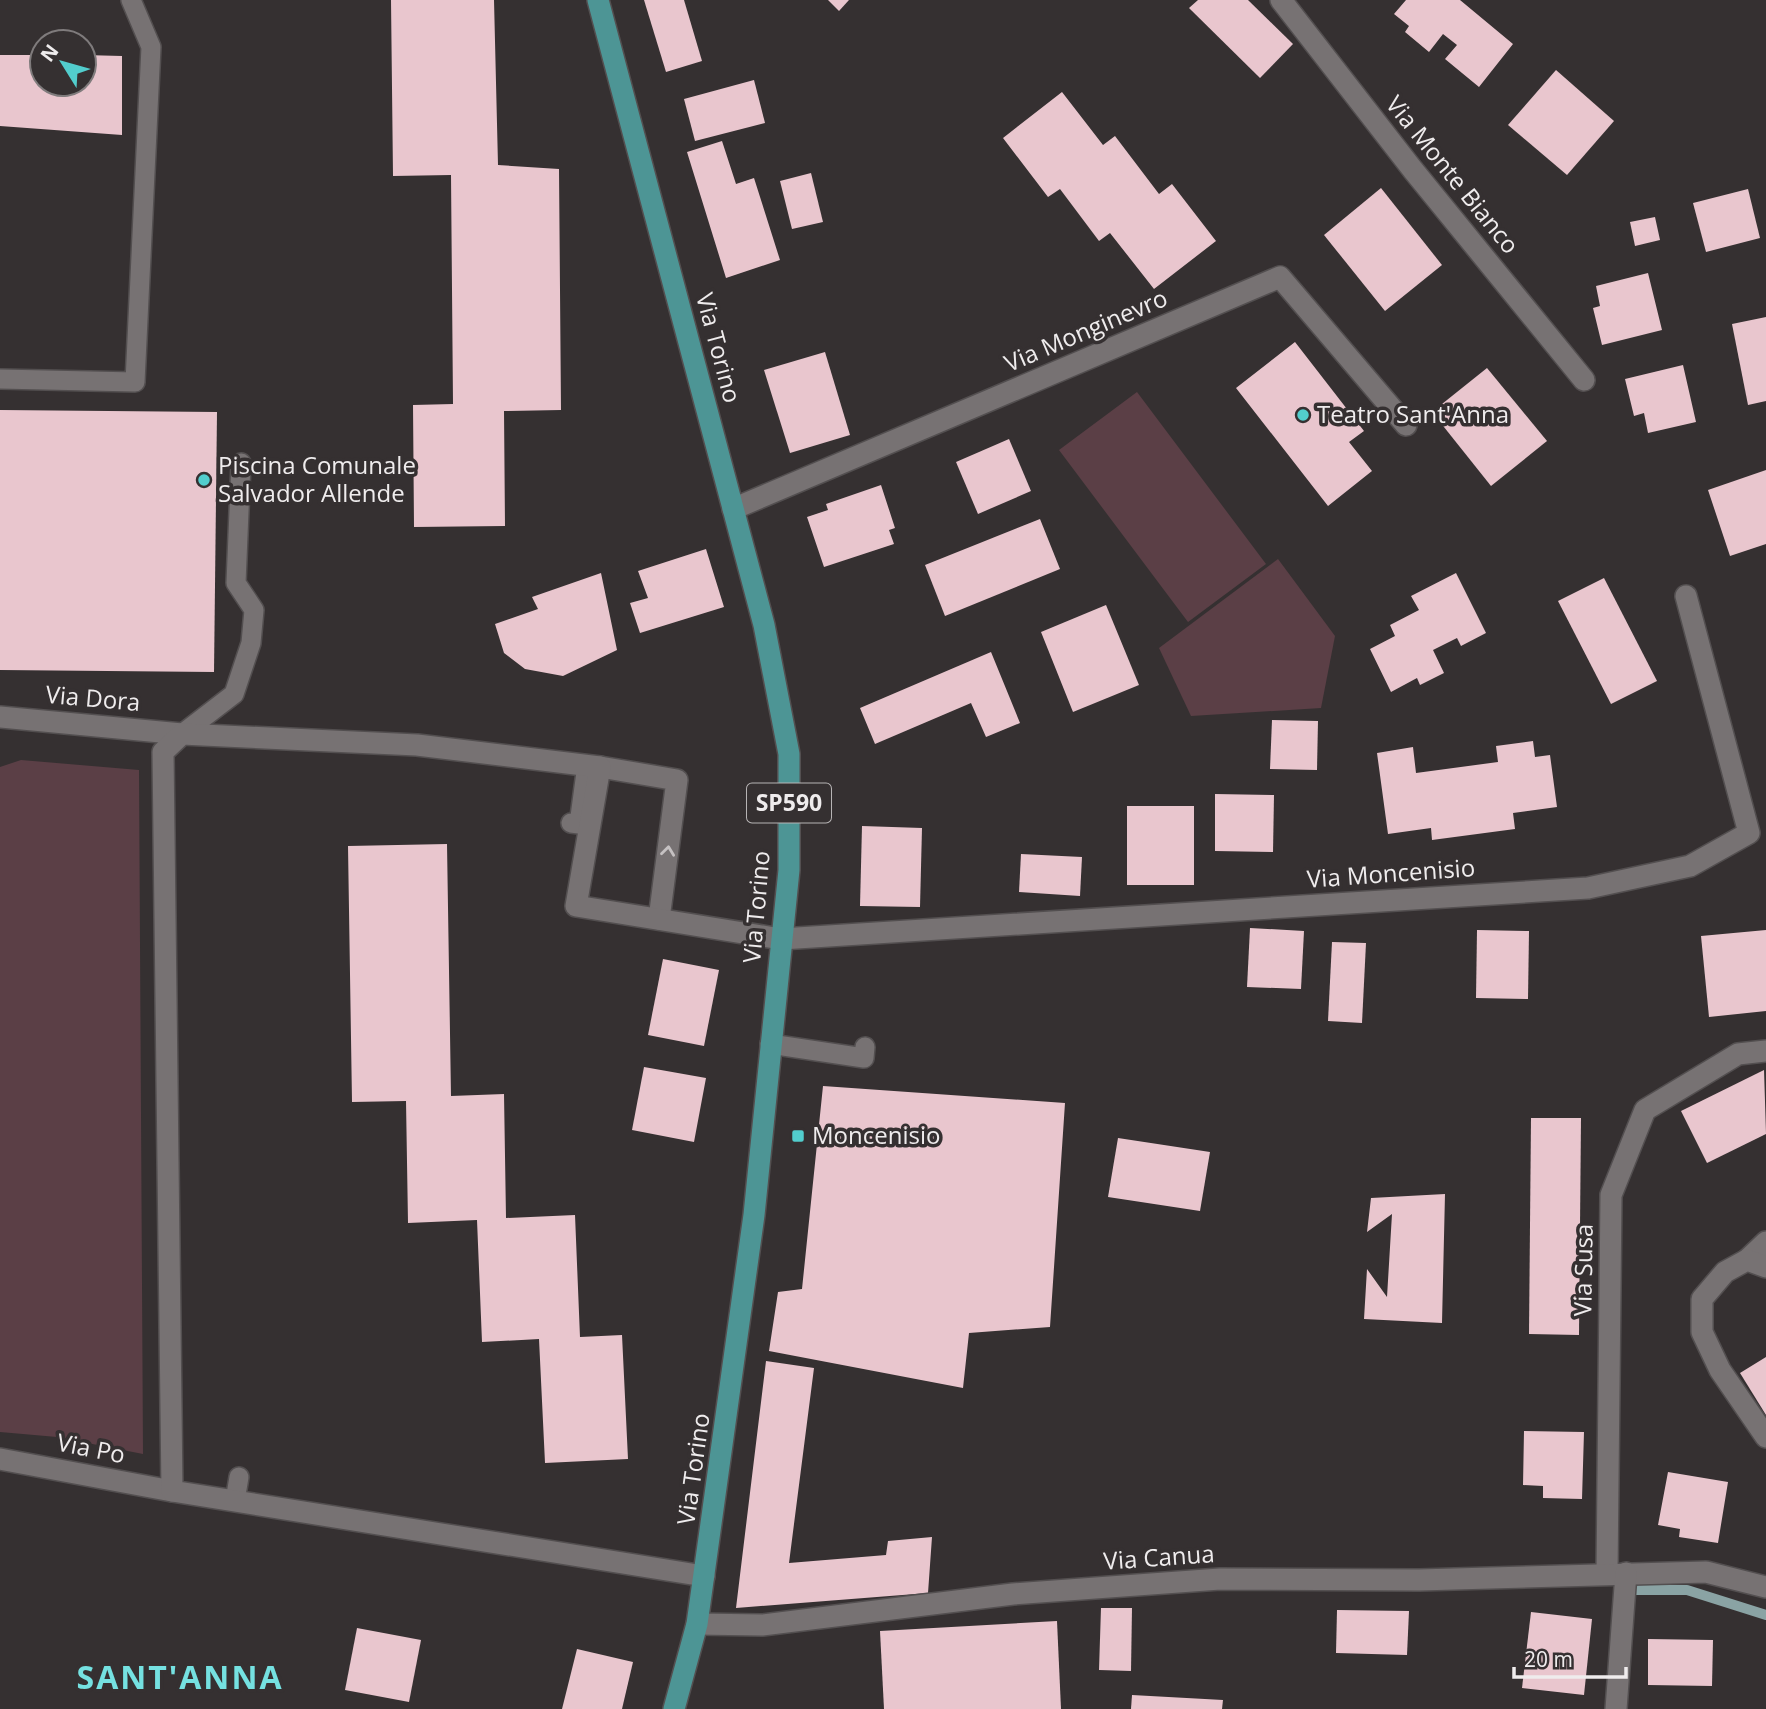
<svg xmlns="http://www.w3.org/2000/svg" width="1766" height="1709" viewBox="0 0 1766 1709" font-family="'Open Sans',sans-serif">
	<style>
		.green { fill: #5b3f46 }
		.lines { fill: none; stroke-linecap: round; stroke-linejoin: round }
		.stream { stroke: #8aa3a4; stroke-width: 10 }
		.building { fill: #e9c6ce }
		.service-casing { stroke: #534f50; stroke-width: 22 }
		.minor-casing { stroke: #534f50; stroke-width: 24 }
		.primary-casing { stroke: #534f50; stroke-width: 24 }
		.service { stroke: #777273; stroke-width: 19 }
		.minor { stroke: #777273; stroke-width: 21 }
		.primary { stroke: #4d9595; stroke-width: 21 }
		.oneway { stroke: #c5c1c2 }
		.poi-dot { fill: #52cdcd; stroke: #353031; stroke-width: 2.5 }
		.labels { text-anchor: middle; stroke-width: 7; stroke-linejoin: round; paint-order: stroke }
		.shield { fill: #353031; stroke: #b7b4b5; stroke-width: 2 }
		.shield-label { font-size: 23px; font-weight: bold; fill: #efeced }
		.street-label { font-size: 24px; fill: #efeced; stroke: #353031 }
		.poi-label { font-size: 24px; fill: #efeced; stroke: #353031; text-anchor: start }
		.district-label { font-size: 32px; font-weight: bold; letter-spacing: 2px; fill: #75e1e1; stroke: #353031 }
	</style>
	<rect width="100%" height="100%" fill="#353031"/>
	<g class="green">
		<path d="M 1137,392 L 1266,564 L 1188,622 L 1059,450 Z"/>
		<path d="M 1278,559 L 1335,636 L 1321,708 L 1191,716 L 1159,648 Z"/>
		<path d="M 21,760 L 139,770 L 143,1454 L 57,1437 L 0,1432 L 0,767 Z"/>
	</g>
	<g class="lines">
		<path class="stream" d="M 1634,1590 L 1687,1590 L 1766,1615"/>
	</g>
	<g class="building">
		<path d="M 391,0 L 494,0 L 498,165 L 559,169 L 561,410 L 504,411 L 505,526 L 414,527 L 413,405 L 453,404 L 451,175 L 393,176 Z"/>
		<path d="M 644,0 L 684,0 L 702,61 L 666,72 Z"/>
		<path d="M 828,0 L 849,0 L 839,11 Z"/>
		<path d="M 1198,0 L 1248,0 L 1293,44 L 1260,78 L 1189,8 Z"/>
		<path d="M 1406,0 L 1460,0 L 1513,44 L 1479,87 L 1445,59 L 1457,45 L 1443,34 L 1429,52 L 1405,32 L 1409,26 L 1394,14 Z"/>
		<path d="M 0,55 L 42,55 L 42,84 L 84,84 L 84,55 L 122,56 L 122,135 L 0,126 Z"/>
		<path d="M 1556,70 L 1614,121 L 1567,175 L 1508,125 Z"/>
		<path d="M 754,80 L 765,123 L 695,141 L 684,99 Z"/>
		<path d="M 1062,92 L 1103,145 L 1115,136 L 1159,194 L 1172,184 L 1216,241 L 1154,289 L 1110,233 L 1099,241 L 1060,189 L 1048,197 L 1003,138 Z"/>
		<path d="M 722,141 L 736,184 L 754,178 L 780,260 L 726,278 L 687,152 Z"/>
		<path d="M 811,173 L 823,222 L 792,229 L 780,181 Z"/>
		<path d="M 1381,188 L 1442,265 L 1385,311 L 1324,235 Z"/>
		<path d="M 1748,189 L 1760,238 L 1706,252 L 1693,203 Z"/>
		<path d="M 1655,217 L 1660,240 L 1635,246 L 1630,222 Z"/>
		<path d="M 1648,273 L 1662,330 L 1602,345 L 1593,308 L 1600,306 L 1596,286 Z"/>
		<path d="M 1766,317 L 1766,401 L 1748,405 L 1732,324 Z"/>
		<path d="M 1295,342 L 1364,431 L 1349,442 L 1372,471 L 1328,506 L 1236,388 Z"/>
		<path d="M 825,352 L 850,435 L 790,453 L 764,370 Z"/>
		<path d="M 1683,365 L 1696,422 L 1648,433 L 1644,413 L 1634,416 L 1625,379 Z"/>
		<path d="M 1487,368 L 1547,441 L 1491,486 L 1432,412 Z"/>
		<path d="M 0,410 L 217,412 L 214,672 L 0,670 Z"/>
		<path d="M 1009,439 L 1031,491 L 978,514 L 956,462 Z"/>
		<path d="M 1766,470 L 1766,544 L 1730,556 L 1708,490 Z"/>
		<path d="M 881,485 L 895,528 L 889,530 L 894,544 L 824,567 L 807,517 L 828,510 L 826,504 Z"/>
		<path d="M 1040,519 L 1060,569 L 945,616 L 925,565 Z"/>
		<path d="M 706,549 L 724,607 L 640,633 L 630,603 L 648,598 L 638,571 Z"/>
		<path d="M 601,573 L 617,650 L 563,676 L 525,669 L 504,653 L 495,624 L 538,609 L 532,597 Z"/>
		<path d="M 1456,573 L 1486,633 L 1461,646 L 1457,638 L 1433,650 L 1444,673 L 1420,685 L 1417,678 L 1391,692 L 1370,649 L 1395,636 L 1390,625 L 1419,610 L 1411,596 Z"/>
		<path d="M 1604,578 L 1657,681 L 1611,704 L 1558,601 Z"/>
		<path d="M 1106,605 L 1139,685 L 1073,712 L 1041,632 Z"/>
		<path d="M 991,652 L 1020,723 L 986,737 L 971,703 L 875,744 L 860,708 Z"/>
		<path d="M 1272,720 L 1318,721 L 1317,770 L 1270,769 Z"/>
		<path d="M 1533,741 L 1535,757 L 1550,755 L 1557,807 L 1513,813 L 1515,829 L 1432,840 L 1431,828 L 1388,834 L 1377,753 L 1413,747 L 1416,773 L 1498,762 L 1496,746 Z"/>
		<path d="M 1215,794 L 1274,795 L 1273,852 L 1215,851 Z"/>
		<rect x="1127" y="806" width="67" height="79"/>
		<path d="M 862,826 L 922,828 L 920,907 L 860,906 Z"/>
		<path d="M 447,844 L 451,1096 L 504,1094 L 506,1218 L 575,1215 L 580,1337 L 622,1335 L 628,1459 L 545,1463 L 539,1339 L 482,1342 L 477,1220 L 408,1223 L 406,1101 L 352,1102 L 348,846 Z"/>
		<path d="M 1021,854 L 1082,857 L 1080,896 L 1019,892 Z"/>
		<path d="M 1250,928 L 1304,931 L 1301,989 L 1247,987 Z"/>
		<path d="M 1477,930 L 1529,931 L 1528,999 L 1476,998 Z"/>
		<path d="M 1766,930 L 1766,1011 L 1709,1017 L 1701,936 Z"/>
		<path d="M 1332,942 L 1366,943 L 1362,1023 L 1328,1021 Z"/>
		<path d="M 663,959 L 719,970 L 704,1046 L 648,1035 Z"/>
		<path d="M 644,1067 L 706,1078 L 694,1142 L 632,1130 Z"/>
		<path d="M 1764,1070 L 1766,1134 L 1707,1163 L 1681,1111 Z"/>
		<path d="M 823,1086 L 1065,1103 L 1050,1327 L 969,1333 L 963,1388 L 769,1351 L 778,1292 L 802,1289 Z"/>
		<path d="M 1531,1118 L 1581,1118 L 1579,1335 L 1529,1334 Z"/>
		<path d="M 1118,1138 L 1210,1152 L 1200,1211 L 1108,1197 Z"/>
		<path d="M 1445,1194 L 1442,1323 L 1364,1319 L 1367,1269 L 1387,1297 L 1392,1214 L 1367,1232 L 1371,1198 Z"/>
		<path d="M 1766,1357 L 1766,1415 L 1740,1373 Z"/>
		<path d="M 766,1361 L 814,1368 L 789,1563 L 886,1555 L 888,1541 L 932,1537 L 928,1593 L 736,1608 Z"/>
		<path d="M 1524,1431 L 1584,1432 L 1582,1499 L 1543,1498 L 1543,1486 L 1523,1485 Z"/>
		<path d="M 1668,1472 L 1728,1482 L 1718,1543 L 1679,1537 L 1680,1529 L 1658,1525 Z"/>
		<path d="M 1101,1608 L 1132,1608 L 1131,1671 L 1099,1670 Z"/>
		<path d="M 1337,1610 L 1409,1611 L 1407,1655 L 1336,1653 Z"/>
		<path d="M 1531,1612 L 1592,1619 L 1584,1695 L 1522,1688 Z"/>
		<path d="M 1057,1621 L 1061,1709 L 884,1709 L 880,1631 Z"/>
		<path d="M 357,1628 L 421,1640 L 409,1702 L 345,1690 Z"/>
		<path d="M 1648,1639 L 1713,1640 L 1712,1686 L 1648,1685 Z"/>
		<path d="M 577,1649 L 633,1662 L 622,1709 L 562,1709 Z"/>
		<path d="M 1132,1695 L 1223,1700 L 1222,1709 L 1131,1709 Z"/>
	</g>
	<g class="lines">
		<g class="service-casing">
			<g id="service">
				<path d="M 0,379 L 135,382 L 151,47 L 131,0"/>
				<path d="M 182,734 L 234,694 L 251,643 L 254,610 L 236,583 L 241,463"/>
				<path d="M 571,823 L 579,824 L 587,765"/>
				<path d="M 770,1044 L 864,1058 L 865,1047"/>
				<path d="M 235,1501 L 239,1477"/>
			</g>
		</g>
		<g class="minor-casing">
			<g id="minor">
				<path d="M 1281,0 L 1413,170 L 1584,380"/>
				<path d="M 733,509 L 1280,277 L 1406,425"/>
				<path d="M 0,717 L 182,734"/>
				<path d="M 600,767 L 677,780 L 659,919"/>
				<path d="M 1747,1260 L 1766,1242"/>
				<path d="M 1766,1267 L 1747,1260 L 1725,1272 L 1702,1299 L 1702,1332 L 1720,1370 L 1766,1437"/>
				<path d="M 0,1459 L 172,1491"/>
				<path d="M 1607,1574 L 1611,1195 L 1645,1110 L 1738,1054 L 1766,1051"/>
				<path d="M 704,1576 L 172,1491 L 163,752 L 182,734 L 417,745 L 600,767 L 576,906 L 781,939 L 1588,888 L 1690,866 L 1749,833 L 1686,596"/>
				<path d="M 697,1624 L 762,1625 L 1013,1594 L 1220,1579 L 1419,1580 L 1706,1572 L 1766,1587"/>
				<path d="M 1616,1709 L 1626,1573"/>
			</g>
		</g>
		<g class="primary-casing">
			<path id="primary" d="M 598,0 L 764,625 L 789,754 L 789,870 L 754,1215 L 697,1624 L 674,1709"/>
		</g>
		<use href="#service" class="service"/>
		<use href="#minor" class="minor"/>
		<use href="#primary" class="primary"/>
	</g>
	<defs><path id="oneway-chevron" d="M-2-3.5L2.5 0L-2 3.5" fill="none" stroke-width="1.6" stroke-linecap="round" stroke-linejoin="round" transform="scale(1.75)"/></defs>
	<use class="oneway" href="#oneway-chevron" transform="translate(668 851) rotate(-83)"/>
	<g class="poi-dot">
		<circle cx="1303" cy="415" r="7"/>
		<circle cx="204" cy="480" r="7"/>
		<rect x="791" y="1129" width="14" height="14" rx="3.5"/>
	</g>
	<g class="labels">
		<rect class="shield" x="747" y="783.5" width="84" height="39" rx="5"/>
		<g class="shield-label">
			<text x="789" y="811">SP590</text>
		</g>
		<g class="street-label">
			<text transform="translate(1452 175) rotate(51)" y="8">Via Monte Bianco</text>
			<text transform="translate(1086 331) rotate(-23)" y="8">Via Monginevro</text>
			<text transform="translate(718 348) rotate(75)" y="8">Via Torino</text>
			<text transform="translate(93 699) rotate(5)" y="8">Via Dora</text>
			<text transform="translate(1391 874) rotate(-4)" y="8">Via Moncenisio</text>
			<text transform="translate(757 907) rotate(-85)" y="8">Via Torino</text>
			<text transform="translate(1584 1270) rotate(-89)" y="8">Via Susa</text>
			<text transform="translate(91 1449) rotate(11)" y="8">Via Po</text>
			<text transform="translate(694 1469) rotate(-82)" y="8">Via Torino</text>
			<text transform="translate(1159 1558) rotate(-4)" y="8">Via Canua</text>
		</g>
		<g class="poi-label">
			<text x="1317" y="423">Teatro Sant'Anna</text>
			<text x="218" y="474">Piscina Comunale<tspan x="218" dy="28">Salvador Allende</tspan></text>
			<text x="812" y="1144">Moncenisio</text>
		</g>
		<g class="district-label">
			<text x="180" y="1689">SANT'ANNA</text>
		</g>
	</g>
	<g transform="translate(63 63) rotate(307)"><circle r="33" fill="#353031" stroke="#7f7b7c" stroke-width="2"/>
	<path d="M0-5L12 26L0 18L-12 26Z" fill="#52cdcd"/>
	<text y="-10" font-size="19" font-weight="bold" text-anchor="middle" fill="#efeced">N</text>
	</g>
	<path d="M1514 1667v10h112v-10" fill="none" stroke="#efeced" stroke-width="3.5"/>
	<text x="1524" y="1667" font-size="21" fill="#efeced" stroke="#353031" stroke-width="5" paint-order="stroke">20 m</text>
</svg>
